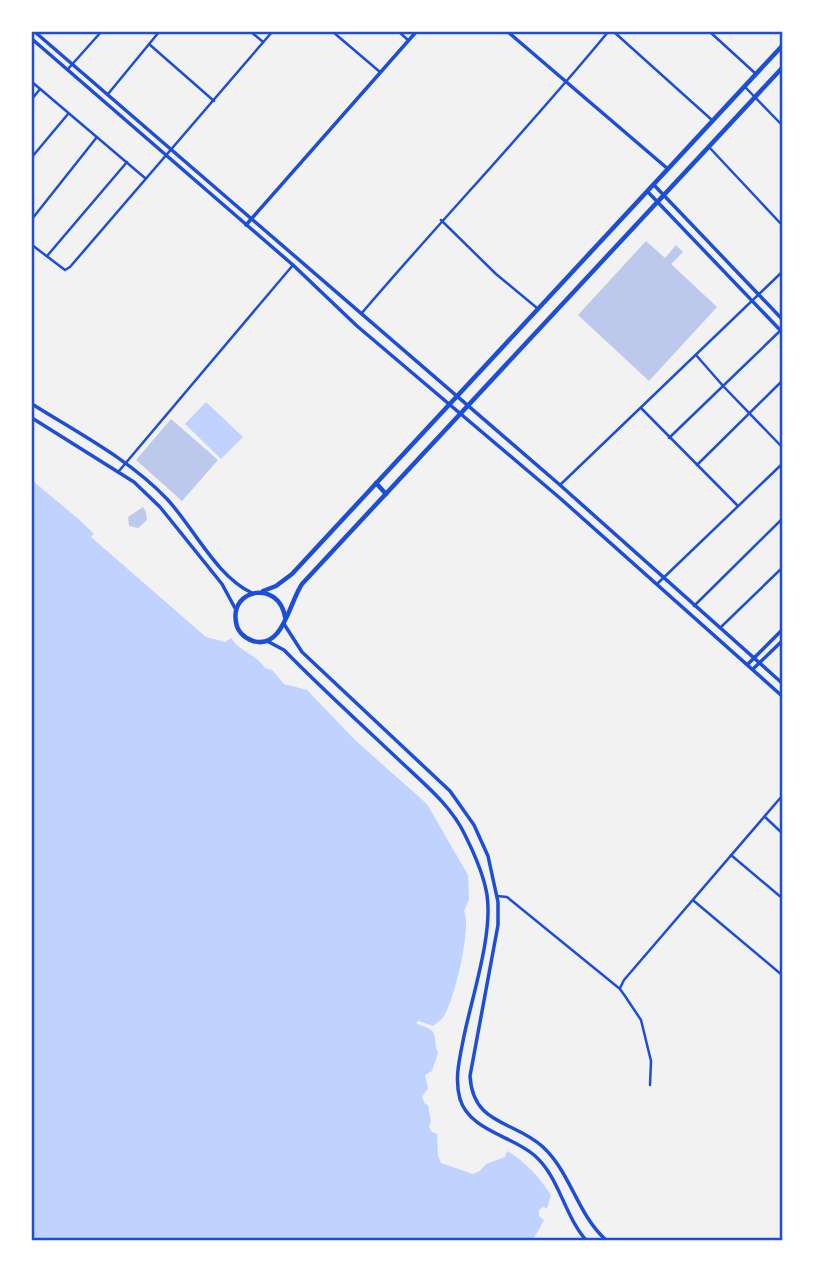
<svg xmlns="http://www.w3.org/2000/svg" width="814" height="1272" viewBox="0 0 814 1272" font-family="'IBM Plex Sans',sans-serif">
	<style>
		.water { fill: #bfd3fe }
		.building { fill: #bdc9ec }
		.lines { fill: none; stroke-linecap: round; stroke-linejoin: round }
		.minor { stroke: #1d4ed8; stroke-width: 2.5 }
		.tertiary { stroke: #1d4ed8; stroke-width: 3.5 }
		.secondary { stroke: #1d4ed8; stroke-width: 3.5 }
		.primary { stroke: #1d4ed8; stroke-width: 4.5 }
		.neatline { fill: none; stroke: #1d4ed8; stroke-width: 2.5 }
	</style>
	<rect width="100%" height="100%" fill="#f2f2f2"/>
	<g class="water">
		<path d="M 206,402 L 243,437 L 221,459 L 185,424 Z"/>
		<path d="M 32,480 C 52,498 75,514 94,534 L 91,537 L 206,637 L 225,642 L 231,638 C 240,652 256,654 265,668 L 272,670 L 284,684 L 307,690 L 355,740 L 427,804 L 468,875 L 469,899 L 464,911 C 472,926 455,998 445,1014 C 443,1019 438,1022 433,1026 L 419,1021 L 416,1023 C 421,1026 429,1027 432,1031 C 437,1036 434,1046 438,1053 L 432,1071 L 425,1075 L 428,1088 L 422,1097 L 425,1104 L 428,1105 L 431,1121 L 429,1127 L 432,1132 L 437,1134 L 438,1156 L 441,1163 L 473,1174 L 480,1171 L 486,1164 L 505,1157 L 507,1151 C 526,1162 539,1177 551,1195 L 547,1208 L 543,1207 L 539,1210 L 539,1216 L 544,1220 L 533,1240 L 32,1240 Z"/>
	</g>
	<g class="building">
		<path d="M 646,241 L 665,258 L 676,245 L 683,252 L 671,264 L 717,307 L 649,381 L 578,315 Z"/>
		<path d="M 171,419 L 218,460 L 182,501 L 136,460 Z"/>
		<path d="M 143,507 L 146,512 L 147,520 L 138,528 L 129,526 L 128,517 Z"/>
	</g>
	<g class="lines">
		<g class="minor">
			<path d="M 251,32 L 262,41"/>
			<path d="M 333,32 L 380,72"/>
			<path d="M 399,32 L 408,40"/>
			<path d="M 614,32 L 713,121"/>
			<path d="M 710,32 L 756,74"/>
			<path d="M 149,44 L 214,101"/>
			<path d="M 68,69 L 101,32"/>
			<path d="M 32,82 L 145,178"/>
			<path d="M 745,87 L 782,125"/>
			<path d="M 108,94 L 159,32"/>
			<path d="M 32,99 L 40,89"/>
			<path d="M 709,147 L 782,225"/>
			<path d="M 32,157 L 68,114"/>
			<path d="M 32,219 L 97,137"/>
			<path d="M 441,220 L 496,274 L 537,308"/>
			<path d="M 32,245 L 65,270 L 70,267 L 272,32"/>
			<path d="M 47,256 L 127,162"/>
			<path d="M 361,314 C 442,219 529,128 608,32"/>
			<path d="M 696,355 L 724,387 L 782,447"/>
			<path d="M 641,408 L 737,505"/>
			<path d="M 669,438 L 781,330"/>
			<path d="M 697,465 L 782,381"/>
			<path d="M 119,471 L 293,265"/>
			<path d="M 560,485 L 782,272"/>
			<path d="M 657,584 L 782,464"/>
			<path d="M 694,606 L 782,519"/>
			<path d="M 721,627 L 782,568"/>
			<path d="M 765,817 L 782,833"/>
			<path d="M 731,855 L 782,898"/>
			<path d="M 497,896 L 507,897 L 620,989 L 625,996 L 641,1020 L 651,1061 L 650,1085"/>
			<path d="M 694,901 L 782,975"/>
			<path d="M 620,988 L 624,980 L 782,796"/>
		</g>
		<g class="tertiary">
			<path d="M 508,32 L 668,169"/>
			<path d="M 654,185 L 782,319"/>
			<path d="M 648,192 L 782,332"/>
			<path d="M 246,225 L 416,32"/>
			<path d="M 748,664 L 782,630"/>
			<path d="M 753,669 L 782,641"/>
		</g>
		<g class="secondary">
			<path d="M 35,32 L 560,485 L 782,683"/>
			<path d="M 32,39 L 293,265 L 357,326 L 561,499 L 782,696"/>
			<path d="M 32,404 C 78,433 129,459 167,499 C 194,528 216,576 252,593"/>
			<path d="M 32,418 L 134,482 L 160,507 L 222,584 L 236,610"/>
			<path d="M 284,624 L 302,652 L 450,791 L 474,825 L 488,856 L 498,902 L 498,925 L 470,1076 C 473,1126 514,1120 543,1147 C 571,1173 577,1214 606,1240"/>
			<path d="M 267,641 L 284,650 C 321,688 361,724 399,760 C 423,783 451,805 465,835 C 474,853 484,876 487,895 C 493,934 472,997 464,1036 C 460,1057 454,1078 460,1099 C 469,1130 512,1136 534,1155 C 559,1176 564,1215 586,1240"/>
		</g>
		<g class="primary">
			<path d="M 376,483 L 386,494"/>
			<path d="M 263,591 L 276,586 L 292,574 L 782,46"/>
			<path d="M 285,617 C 279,580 230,588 236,622 C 237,631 244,638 253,641 C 283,650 289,603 302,584 L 782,68"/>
		</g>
	</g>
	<rect width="814" height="1272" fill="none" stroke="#ffffff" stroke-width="66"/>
	<rect x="33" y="33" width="748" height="1206" class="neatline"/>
</svg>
